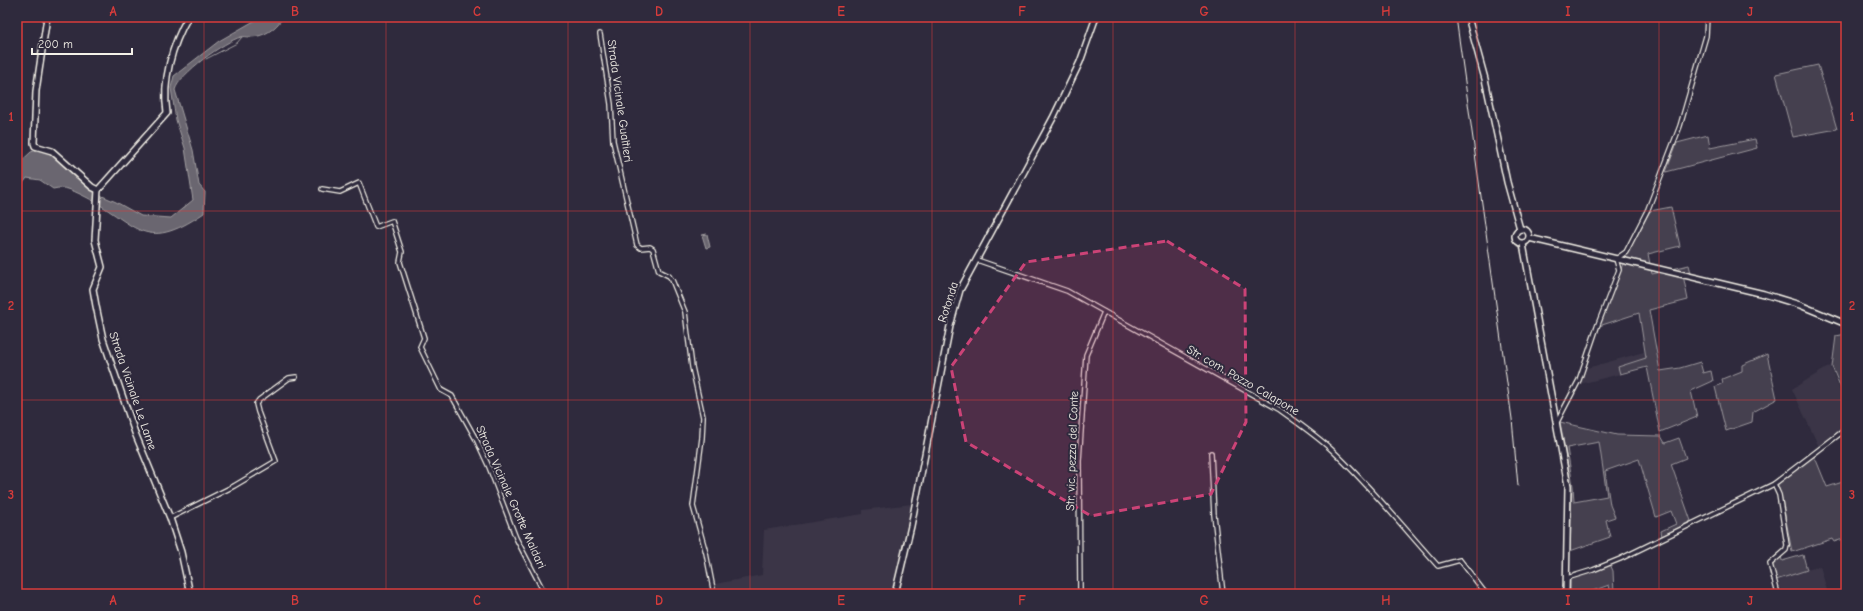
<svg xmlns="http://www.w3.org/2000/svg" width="1863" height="611" viewBox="0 0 1863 611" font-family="'Comic Neue',sans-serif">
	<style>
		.built { fill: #3b3647 }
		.green { fill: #454050; stroke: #9c989c; fill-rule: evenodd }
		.water { fill: #6a6670; stroke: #a19ea0 }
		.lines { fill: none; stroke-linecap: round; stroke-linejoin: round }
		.stream { stroke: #a19ea0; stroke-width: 1 }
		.street-casing { stroke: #f4f1e8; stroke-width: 6 }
		.secondary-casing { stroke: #f4f1e8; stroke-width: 8 }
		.street { stroke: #2f2a3d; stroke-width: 3.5 }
		.secondary { stroke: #2f2a3d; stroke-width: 5 }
		.rail { stroke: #f4f1e8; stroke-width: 1 }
		.marked { fill: #cc4377; fill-opacity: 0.2; stroke: #cc4377; stroke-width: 3; stroke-dasharray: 8 5; stroke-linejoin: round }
		.grid { fill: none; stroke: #d93c3b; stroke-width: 1; stroke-opacity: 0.55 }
		.labels { text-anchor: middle; stroke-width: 4; stroke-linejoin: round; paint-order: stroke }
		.street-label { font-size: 12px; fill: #f4f1e8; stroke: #2f2a3d }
		.neatline { fill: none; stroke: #d93c3b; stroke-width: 1.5 }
		.grid-label { font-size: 13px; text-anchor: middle; font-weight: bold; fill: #d93c3b }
	</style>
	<rect width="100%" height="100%" fill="#2f2a3d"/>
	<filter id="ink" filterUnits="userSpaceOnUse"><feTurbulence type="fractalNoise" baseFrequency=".025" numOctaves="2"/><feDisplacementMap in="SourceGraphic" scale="8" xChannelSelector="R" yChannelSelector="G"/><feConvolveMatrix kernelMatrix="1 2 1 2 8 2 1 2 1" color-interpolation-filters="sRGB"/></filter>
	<g filter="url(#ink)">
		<g class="built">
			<path d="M 1644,352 L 1646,358 L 1618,367 L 1620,374 L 1580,384 L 1587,368 Z"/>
			<path d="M 1830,366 L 1846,405 L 1846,427 L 1819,447 L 1792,389 Z"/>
			<path d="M 912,504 L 891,594 L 717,594 L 715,584 L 762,575 L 764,530 L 863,514 L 863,510 Z"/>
			<path d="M 1820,566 L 1828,594 L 1782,594 L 1778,579 Z"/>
		</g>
		<g class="green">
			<path d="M 1818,65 L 1837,129 L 1793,137 L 1776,74 Z"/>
			<path d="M 1708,135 L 1710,148 L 1755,139 L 1757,148 L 1666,172 L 1677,143 Z"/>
			<path d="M 1671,207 L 1680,246 L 1648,254 L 1652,274 L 1689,265 L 1691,273 L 1683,275 L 1688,300 L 1649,310 L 1660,371 L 1680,368 L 1700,362 L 1703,373 L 1711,371 L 1713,381 L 1691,391 L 1697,417 L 1660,432 L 1647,367 L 1620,374 L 1618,367 L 1646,358 L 1639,313 L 1599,326 L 1626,256 L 1650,211 Z"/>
			<path d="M 1846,334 L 1846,400 L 1832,367 L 1836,336 Z"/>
			<path d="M 1767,354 L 1777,399 L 1753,412 L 1752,422 L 1726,431 L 1715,387 L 1723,383 L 1722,379 L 1742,371 L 1742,365 Z"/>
			<path d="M 1560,422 L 1617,435 L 1661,436 L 1665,443 L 1679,438 L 1686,458 L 1671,464 L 1691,521 L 1662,536 L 1661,531 L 1676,524 L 1671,511 L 1656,517 L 1639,459 L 1605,471 L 1610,505 L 1615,517 L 1606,520 L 1610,537 L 1570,551 L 1572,489 ZM 1599,442 L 1607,496 L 1574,502 L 1573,486 L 1567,448 Z"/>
			<path d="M 1814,455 L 1827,487 L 1846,481 L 1846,538 L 1834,542 L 1832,539 L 1792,552 L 1782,499 L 1777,482 Z"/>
			<path d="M 1781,555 L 1782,561 L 1803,555 L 1807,570 L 1776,580 C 1772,566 1770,565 1781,555 Z"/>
			<path d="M 1610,564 L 1613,571 L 1614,594 L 1611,594 L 1609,585 L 1584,594 L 1570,594 L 1570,578 Z"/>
		</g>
		<g class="water">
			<path d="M 261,17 L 283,17 C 276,29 264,37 250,37 C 247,37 244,36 241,37 C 225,41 179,74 175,90 L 193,150 L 199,185 L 205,192 L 204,213 C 141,256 137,222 82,195 C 71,190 65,186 53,189 L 40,180 L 27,178 L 17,191 L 17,165 L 31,152 L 40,149 L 50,152 L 91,191 L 116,202 L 141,216 L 171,218 L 193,200 L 185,148 L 176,120 L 171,88 L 174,76 L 219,41 Z"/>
			<path d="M 707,234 L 710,247 L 706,248 L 702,235 Z"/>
		</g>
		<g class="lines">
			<path class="stream" d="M 206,59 L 237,43 L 242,37"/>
			<g class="street-casing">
				<g id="street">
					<path d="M 600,34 L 611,104 L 613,141 L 637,245 L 641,248 L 650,247 L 653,249 L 659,271 L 669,276 L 672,280 L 685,312 L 692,367 L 703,417 L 702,438 L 693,506 L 706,553 L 714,594"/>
					<path d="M 322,189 L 340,192 L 359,183 L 376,227 L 392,221 L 402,252 L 400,262 L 424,338 L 420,347 L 441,390 L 452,396 L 477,441 L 489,467 L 516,538 L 545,594"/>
					<path d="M 977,260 L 1067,291 L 1280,410 C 1298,423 1317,436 1333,451 C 1371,487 1404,528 1438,566 L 1460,560 L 1486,594"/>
					<path d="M 1556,424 L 1579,380 L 1597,327 L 1619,270 L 1616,259 L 1626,252 L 1648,209 L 1680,126 L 1706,36 L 1707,17"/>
					<path d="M 1211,453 L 1214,515 L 1223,594"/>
					<path d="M 1774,484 L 1779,495 L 1787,545 L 1786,550 L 1770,564 L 1778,594"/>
					<path d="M 170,518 L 234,486 L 276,461 L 258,412 L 256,404 L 259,400 L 289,378 L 296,377"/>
					<path d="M 1567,578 L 1593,570 L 1620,559 L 1774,484 L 1846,429"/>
					<path d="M 1080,594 L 1079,461 L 1086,355 L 1104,312"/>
				</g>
			</g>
			<g class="secondary-casing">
				<g id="secondary">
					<path d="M 47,17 L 36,91 L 34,143 L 35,146 L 52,151 L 92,187 L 98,190"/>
					<path d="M 1468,17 L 1485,79 L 1507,182 L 1520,229"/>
					<path d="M 98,190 L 95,240 L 102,267 L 93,289 L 96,306 L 103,339 L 135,433 L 170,518 L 181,552 L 190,594"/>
					<path d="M 98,190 L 167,113 C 162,80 172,45 188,17"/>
					<circle cx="1522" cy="236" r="7"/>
					<path d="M 1529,238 L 1764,294 L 1800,305 L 1846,324"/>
					<path d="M 1523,244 L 1568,486 L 1566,594"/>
					<path d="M 895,594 L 911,526 L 950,326 L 960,290 L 1053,118 L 1080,62 L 1096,17"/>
				</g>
			</g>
			<use href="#street" class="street"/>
			<use href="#secondary" class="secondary"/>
			<path class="rail" d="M 1456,17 L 1512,419 L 1518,486"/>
		</g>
	</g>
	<path class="marked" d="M 1167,241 L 1245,289 L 1246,422 L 1211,494 L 1091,516 L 966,442 L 951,367 L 1026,262 Z"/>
	<path class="grid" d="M 204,17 L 204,594M 386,17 L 386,594M 568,17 L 568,594M 750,17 L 750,594M 932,17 L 932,594M 1113,17 L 1113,594M 1295,17 L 1295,594M 1477,17 L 1477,594M 1659,17 L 1659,594M 17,211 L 1846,211M 17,400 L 1846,400"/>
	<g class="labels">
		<g class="street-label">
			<text transform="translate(620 101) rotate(82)" y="4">Strada Vicinale Gualtieri</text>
			<text transform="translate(948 302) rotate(-72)" y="4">Rotonda</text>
			<text transform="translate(1243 380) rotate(30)" y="4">Str. com. Pozzo Calapone</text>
			<text transform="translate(133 391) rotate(71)" y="4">Strada Vicinale Le Lame</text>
			<text transform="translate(1072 451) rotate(-88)" y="4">Str. vic. pezza del Conte</text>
			<text transform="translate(511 497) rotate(66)" y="4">Strada Vicinale Grotte Maldari</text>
		</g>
	</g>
	<rect width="1863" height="611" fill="none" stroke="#2f2a3d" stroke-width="44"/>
	<path d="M32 48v6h100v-6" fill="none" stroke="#f4f1e8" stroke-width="2"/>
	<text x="38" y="48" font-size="12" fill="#f4f1e8" stroke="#2f2a3d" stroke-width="3" paint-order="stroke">200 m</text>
	<rect x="22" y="22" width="1819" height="567" class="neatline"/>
	<g class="grid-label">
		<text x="113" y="16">A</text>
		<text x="295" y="16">B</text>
		<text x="477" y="16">C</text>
		<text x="659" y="16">D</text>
		<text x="841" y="16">E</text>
		<text x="1022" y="16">F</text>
		<text x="1204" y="16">G</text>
		<text x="1386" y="16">H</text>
		<text x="1568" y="16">I</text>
		<text x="1750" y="16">J</text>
		<text x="11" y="121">1</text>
		<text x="1852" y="121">1</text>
		<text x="11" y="310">2</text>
		<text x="1852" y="310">2</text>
		<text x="11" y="499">3</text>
		<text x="1852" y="499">3</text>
		<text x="113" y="605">A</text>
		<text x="295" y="605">B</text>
		<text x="477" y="605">C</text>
		<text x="659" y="605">D</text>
		<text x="841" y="605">E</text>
		<text x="1022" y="605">F</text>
		<text x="1204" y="605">G</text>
		<text x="1386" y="605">H</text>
		<text x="1568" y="605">I</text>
		<text x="1750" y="605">J</text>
	</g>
</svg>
